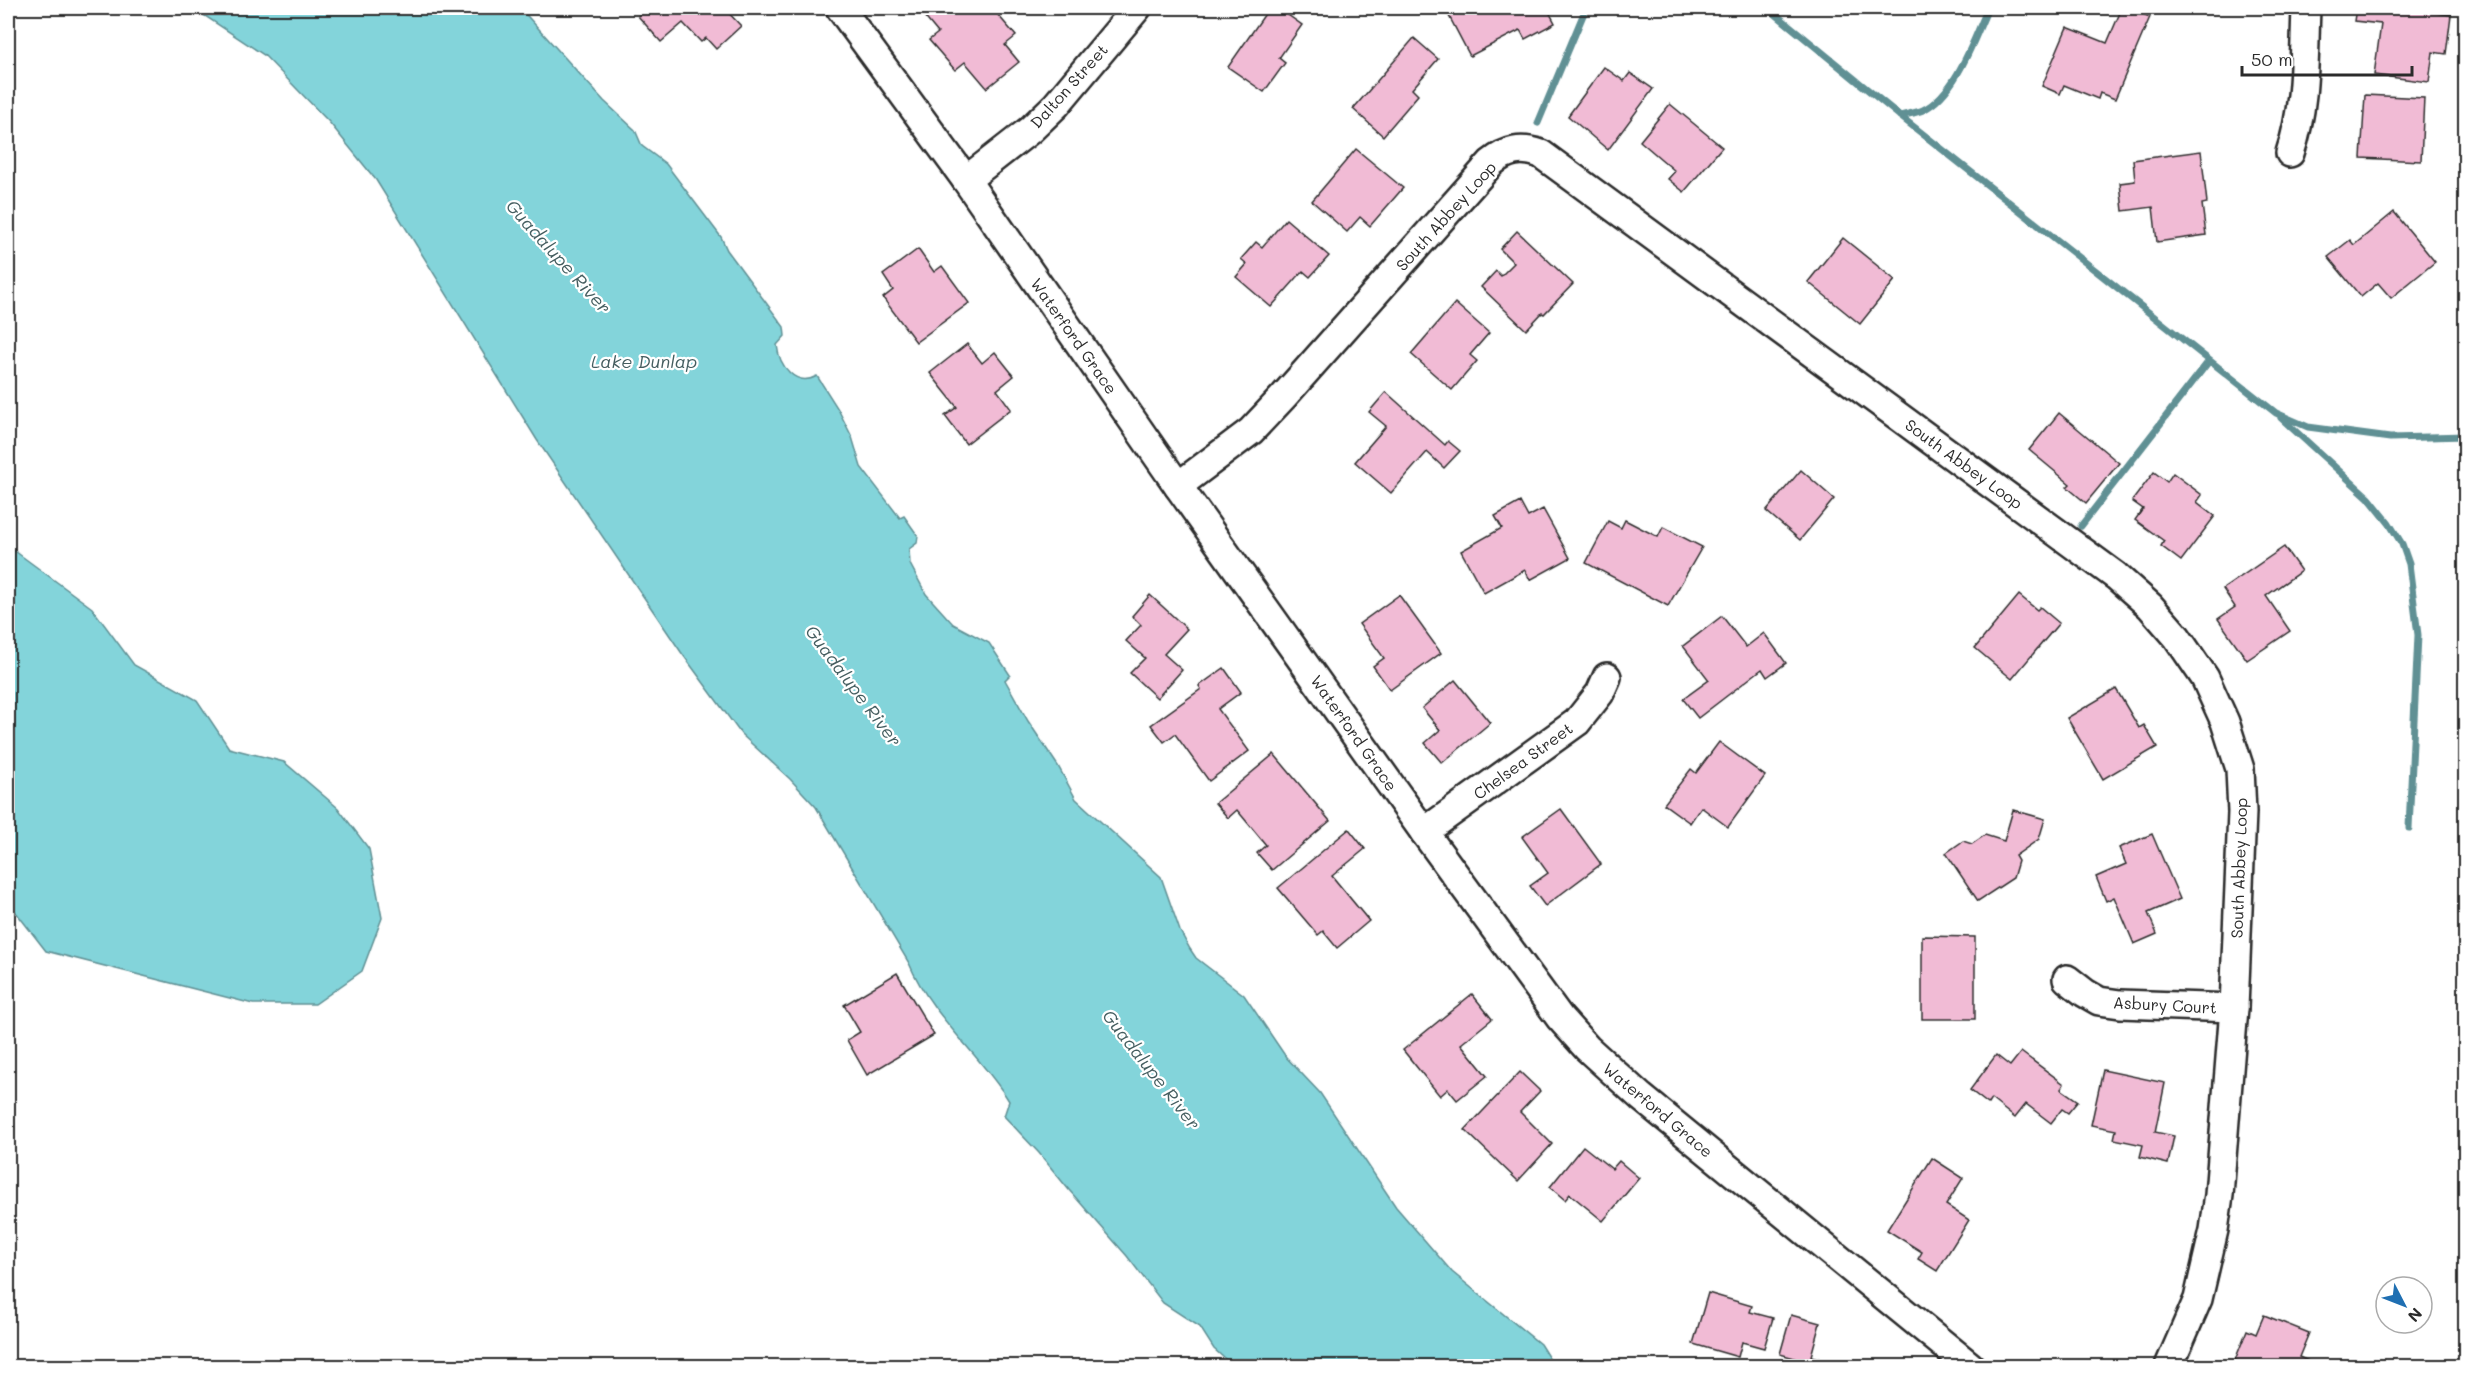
<svg xmlns="http://www.w3.org/2000/svg" width="2473" height="1374" viewBox="0 0 2473 1374" font-family="Mali,sans-serif">
	<style>
		.water { fill: #83d4da; stroke: #609094; stroke-width: 1.5 }
		.lines { fill: none; stroke-linecap: round; stroke-linejoin: round }
		.stream { stroke: #609094; stroke-width: 7 }
		.building { fill: #f1bbd5; stroke: #2b2b2b; stroke-width: 1.5 }
		.street-casing { stroke: #2b2b2b; stroke-width: 32 }
		.street { stroke: #fff; stroke-width: 27 }
		.labels { text-anchor: middle; stroke-width: 4.5; stroke-linejoin: round; paint-order: stroke }
		.street-label { font-size: 16px; fill: #2b2b2b; stroke: #fff }
		.water-label { font-size: 18px; font-style: italic; fill: #455e60; stroke: #fff }
	</style>
	<rect width="100%" height="100%" fill="#fff"/>
	<filter id="ink" filterUnits="userSpaceOnUse"><feTurbulence type="fractalNoise" baseFrequency=".0167" numOctaves="2"/><feDisplacementMap in="SourceGraphic" scale="12" xChannelSelector="R" yChannelSelector="G"/><feConvolveMatrix kernelMatrix="1 2 1 2 8 2 1 2 1" color-interpolation-filters="sRGB"/></filter>
	<g filter="url(#ink)">
		<g class="water">
			<path d="M 193,8 L 520,8 L 604,101 L 635,130 L 642,146 L 666,164 L 721,237 L 727,250 L 784,327 L 785,336 L 777,345 C 779,365 795,388 817,376 L 838,409 L 852,437 L 861,467 L 900,518 L 904,516 L 918,536 L 917,543 L 909,549 L 910,564 L 926,594 L 953,624 L 989,643 L 1010,675 L 1005,680 L 1028,721 L 1058,766 L 1076,799 L 1161,877 L 1180,931 L 1190,949 L 1196,958 L 1244,995 L 1286,1057 L 1320,1093 L 1396,1207 L 1452,1272 L 1540,1344 L 1550,1360 L 1545,1366 L 1233,1366 L 1214,1349 L 1200,1327 L 1163,1303 L 1127,1256 L 1069,1190 L 1039,1153 L 1004,1116 L 1009,1101 C 979,1053 931,1016 909,963 L 816,807 L 790,779 L 741,734 L 681,652 L 537,440 L 376,180 L 329,122 L 264,55 Z"/>
			<path d="M 8,546 L 92,608 L 134,665 L 197,700 L 229,748 L 284,762 L 338,808 L 369,849 L 382,918 L 362,971 L 315,1004 L 253,1004 L 46,951 L 8,902 Z"/>
		</g>
		<g class="lines">
			<g class="stream">
				<path d="M 1768,8 L 1900,116 L 2276,413 L 2308,427 L 2390,438 L 2466,436"/>
				<path d="M 1900,116 C 1907,114 1916,113 1923,110 C 1956,94 1974,39 1988,8"/>
				<path d="M 1538,123 L 1586,8"/>
				<path d="M 2281,418 L 2369,498 L 2389,523 L 2402,544 L 2409,564 L 2418,635 L 2409,828"/>
				<path d="M 2081,526 L 2209,361"/>
			</g>
		</g>
		<g class="building">
			<path d="M 647,8 L 724,8 L 741,26 L 716,49 L 706,38 L 701,42 L 683,23 L 661,42 L 638,16 Z"/>
			<path d="M 933,8 L 962,8 L 968,14 L 976,8 L 992,8 L 1016,36 L 1005,45 L 1019,62 L 987,88 L 965,62 L 955,70 L 929,40 L 938,33 L 923,15 Z"/>
			<path d="M 1269,8 L 1278,8 L 1302,25 L 1279,58 L 1285,63 L 1264,92 L 1228,67 Z"/>
			<path d="M 1461,8 L 1547,8 L 1555,23 L 1525,39 L 1520,30 L 1470,56 L 1448,14 Z"/>
			<path d="M 2122,8 L 2128,8 L 2150,17 L 2115,99 L 2100,93 L 2098,99 L 2064,85 L 2060,94 L 2042,86 L 2067,27 L 2107,43 Z"/>
			<path d="M 2356,8 L 2422,8 L 2422,11 L 2451,15 L 2446,54 L 2433,52 L 2429,82 L 2374,75 L 2381,24 L 2354,21 Z"/>
			<path d="M 1414,38 L 1438,59 L 1412,89 L 1418,95 L 1383,136 L 1353,109 Z"/>
			<path d="M 1604,67 L 1624,81 L 1630,73 L 1653,89 L 1608,150 L 1568,116 Z"/>
			<path d="M 2365,95 L 2424,98 L 2421,161 L 2361,158 Z"/>
			<path d="M 1670,104 L 1722,147 L 1684,192 L 1668,179 L 1675,171 L 1640,141 Z"/>
			<path d="M 1356,149 L 1403,188 L 1370,226 L 1360,217 L 1347,232 L 1312,201 Z"/>
			<path d="M 2201,151 L 2207,203 L 2202,204 L 2206,235 L 2157,242 L 2153,207 L 2123,211 L 2120,183 L 2135,181 L 2133,160 Z"/>
			<path d="M 2394,212 L 2435,262 L 2391,298 L 2378,283 L 2361,297 L 2328,257 L 2350,240 L 2354,245 Z"/>
			<path d="M 1286,219 L 1329,256 L 1310,277 L 1303,271 L 1271,307 L 1236,277 L 1247,264 L 1241,259 L 1256,242 L 1262,247 Z"/>
			<path d="M 1517,231 L 1573,284 L 1544,314 L 1542,313 L 1526,330 L 1481,287 L 1496,271 L 1501,276 L 1514,263 L 1500,249 Z"/>
			<path d="M 1843,238 L 1895,280 L 1860,324 L 1808,282 Z"/>
			<path d="M 918,249 L 934,272 L 942,266 L 969,303 L 916,342 L 883,298 L 893,290 L 883,275 Z"/>
			<path d="M 1455,303 L 1489,333 L 1470,355 L 1477,361 L 1452,390 L 1411,354 Z"/>
			<path d="M 967,344 L 982,363 L 995,352 L 1014,376 L 997,390 L 1011,409 L 966,444 L 945,416 L 957,407 L 930,373 Z"/>
			<path d="M 1386,392 L 1445,445 L 1448,441 L 1460,451 L 1444,468 L 1427,452 L 1391,493 L 1355,462 L 1386,426 L 1369,412 Z"/>
			<path d="M 2059,413 L 2119,463 L 2086,503 L 2067,487 L 2070,484 L 2029,450 Z"/>
			<path d="M 1801,470 L 1834,499 L 1800,540 L 1766,511 Z"/>
			<path d="M 2154,472 L 2167,482 L 2173,473 L 2202,495 L 2197,502 L 2215,516 L 2181,561 L 2161,546 L 2164,541 L 2135,520 L 2143,509 L 2132,501 Z"/>
			<path d="M 1520,502 L 1528,517 L 1543,509 L 1570,558 L 1530,580 L 1525,570 L 1484,593 L 1461,551 L 1502,528 L 1495,516 Z"/>
			<path d="M 1625,520 L 1658,537 L 1663,527 L 1702,547 L 1668,606 L 1586,563 L 1608,521 L 1621,528 Z"/>
			<path d="M 2284,547 L 2301,571 L 2266,596 L 2290,631 L 2247,660 L 2218,619 L 2235,607 L 2223,589 Z"/>
			<path d="M 1150,595 L 1187,629 L 1164,654 L 1182,670 L 1157,698 L 1130,673 L 1145,658 L 1126,641 L 1141,625 L 1132,616 Z"/>
			<path d="M 1399,595 L 1441,653 L 1390,690 L 1373,666 L 1384,658 L 1359,624 Z"/>
			<path d="M 2019,595 L 2037,610 L 2040,607 L 2059,623 L 2012,679 L 1975,648 Z"/>
			<path d="M 1722,616 L 1746,647 L 1764,633 L 1786,663 L 1767,677 L 1762,669 L 1698,718 L 1683,699 L 1709,680 L 1683,646 Z"/>
			<path d="M 1224,668 L 1241,692 L 1218,709 L 1249,751 L 1209,781 L 1175,734 L 1164,742 L 1151,725 L 1201,689 L 1199,686 Z"/>
			<path d="M 1455,680 L 1490,723 L 1442,763 L 1425,743 L 1440,730 L 1422,708 Z"/>
			<path d="M 2116,689 L 2139,728 L 2144,725 L 2157,747 L 2103,779 L 2067,718 Z"/>
			<path d="M 1719,742 L 1765,776 L 1728,827 L 1701,807 L 1690,823 L 1664,804 L 1691,769 L 1696,773 Z"/>
			<path d="M 1274,754 L 1330,821 L 1272,870 L 1257,853 L 1266,845 L 1237,810 L 1228,818 L 1215,803 Z"/>
			<path d="M 1561,809 L 1601,864 L 1545,906 L 1530,886 L 1548,873 L 1522,837 Z"/>
			<path d="M 2013,810 L 2045,819 L 2039,839 L 2015,856 L 2018,861 L 2013,878 L 1978,901 L 1946,853 L 1963,841 L 1972,844 L 1985,835 L 2004,841 Z"/>
			<path d="M 1349,829 L 1365,849 L 1332,876 L 1369,921 L 1337,948 L 1323,931 L 1318,935 L 1278,888 Z"/>
			<path d="M 2152,834 L 2180,899 L 2148,913 L 2157,934 L 2134,944 L 2114,897 L 2106,901 L 2096,877 L 2126,864 L 2119,848 Z"/>
			<path d="M 1922,936 L 1975,937 L 1975,1019 L 1922,1019 Z"/>
			<path d="M 897,973 L 934,1035 L 867,1075 L 847,1040 L 860,1032 L 844,1005 Z"/>
			<path d="M 1472,994 L 1492,1019 L 1461,1044 L 1487,1076 L 1457,1100 L 1448,1089 L 1440,1096 L 1403,1050 Z"/>
			<path d="M 2021,1052 L 2064,1084 L 2061,1089 L 2078,1101 L 2068,1113 L 2062,1109 L 2051,1123 L 2026,1104 L 2015,1118 L 1991,1099 L 1988,1104 L 1970,1090 L 1996,1055 L 2010,1066 Z"/>
			<path d="M 2103,1070 L 2165,1083 L 2155,1132 L 2174,1136 L 2168,1164 L 2140,1157 L 2143,1145 L 2114,1139 L 2116,1130 L 2091,1125 Z"/>
			<path d="M 1520,1072 L 1540,1091 L 1520,1112 L 1552,1144 L 1518,1181 L 1465,1130 Z"/>
			<path d="M 1583,1146 L 1612,1169 L 1619,1161 L 1639,1178 L 1603,1221 L 1570,1194 L 1565,1200 L 1550,1187 Z"/>
			<path d="M 1932,1158 L 1963,1178 L 1946,1205 L 1969,1220 L 1937,1271 L 1918,1259 L 1922,1252 L 1887,1230 Z"/>
			<path d="M 1708,1293 L 1752,1306 L 1750,1312 L 1773,1318 L 1764,1348 L 1742,1342 L 1738,1357 L 1693,1344 Z"/>
			<path d="M 1791,1315 L 1820,1323 L 1811,1356 L 1839,1364 L 1838,1366 L 1796,1366 L 1798,1359 L 1780,1354 Z"/>
			<path d="M 2264,1315 L 2309,1333 L 2299,1357 L 2313,1363 L 2312,1366 L 2251,1366 L 2235,1360 L 2247,1330 L 2256,1334 Z"/>
		</g>
		<g class="lines">
			<g class="street-casing">
				<g id="street">
					<path d="M 840,8 L 966,180 L 1178,486 L 1424,832 L 1560,1018 L 1587,1048 L 1641,1097 L 1970,1366"/>
					<path d="M 2290,153 C 2306,106 2304,56 2306,8"/>
					<path d="M 966,180 L 1030,130 L 1056,105 L 1137,8"/>
					<path d="M 1178,486 L 1251,431 L 1284,396 L 1491,163 C 1507,150 1521,147 1541,154 L 2116,576 L 2150,606 L 2177,637 L 2205,678 L 2225,722 L 2240,769 L 2242,812 L 2234,1008 L 2219,1195 L 2214,1230 L 2198,1299 L 2169,1366"/>
					<path d="M 1424,832 L 1577,722 L 1600,693 L 1607,677"/>
					<path d="M 2067,979 L 2085,993 L 2099,1001 L 2120,1004 L 2234,1008"/>
				</g>
			</g>
			<use href="#street" class="street"/>
		</g>
	</g>
	<g class="labels">
		<g class="street-label">
			<text transform="translate(1069 86) rotate(-48)" y="6">Dalton Street</text>
			<text transform="translate(1446 216) rotate(-48)" y="6">South Abbey Loop</text>
			<text transform="translate(1074 336) rotate(55)" y="6">Waterford Grace</text>
			<text transform="translate(1964 464) rotate(36)" y="6">South Abbey Loop</text>
			<text transform="translate(1354 733) rotate(55)" y="6">Waterford Grace</text>
			<text transform="translate(1523 761) rotate(-36)" y="6">Chelsea Street</text>
			<text transform="translate(2239 868) rotate(-88)" y="6">South Abbey Loop</text>
			<text transform="translate(2165 1005) rotate(3)" y="6">Asbury Court</text>
			<text transform="translate(1658 1110) rotate(40)" y="6">Waterford Grace</text>
		</g>
		<g class="water-label">
			<text transform="translate(558 257) rotate(48)" y="6">Guadalupe River</text>
			<text x="644" y="368">Lake Dunlap</text>
			<text transform="translate(853 686) rotate(53)" y="6">Guadalupe River</text>
			<text transform="translate(1151 1070) rotate(52)" y="6">Guadalupe River</text>
		</g>
	</g>
	<rect width="2473" height="1374" fill="none" stroke="#fff" stroke-width="30"/>
	<rect x="15" y="15" width="2443" height="1344" fill="none" stroke="#2b2b2b" stroke-width="2" filter="url(#ink)"/>
	<g transform="translate(2404 1305) rotate(132)"><circle r="28" fill="#ffffff" stroke="#aaaaaa" stroke-width="1.5"/>
	<path d="M0-4.5L10 22L0 15L-10 22Z" fill="#1f6fb2"/>
	<text y="-9" font-size="16" font-weight="bold" text-anchor="middle" fill="#2b2b2b">N</text>
	</g>
	<path d="M2242 66v9h170v-9" fill="none" stroke="#2b2b2b" stroke-width="3"/>
	<text x="2251" y="66" font-size="18" fill="#2b2b2b" stroke="#ffffff" stroke-width="4.5" paint-order="stroke">50 m</text>
</svg>
